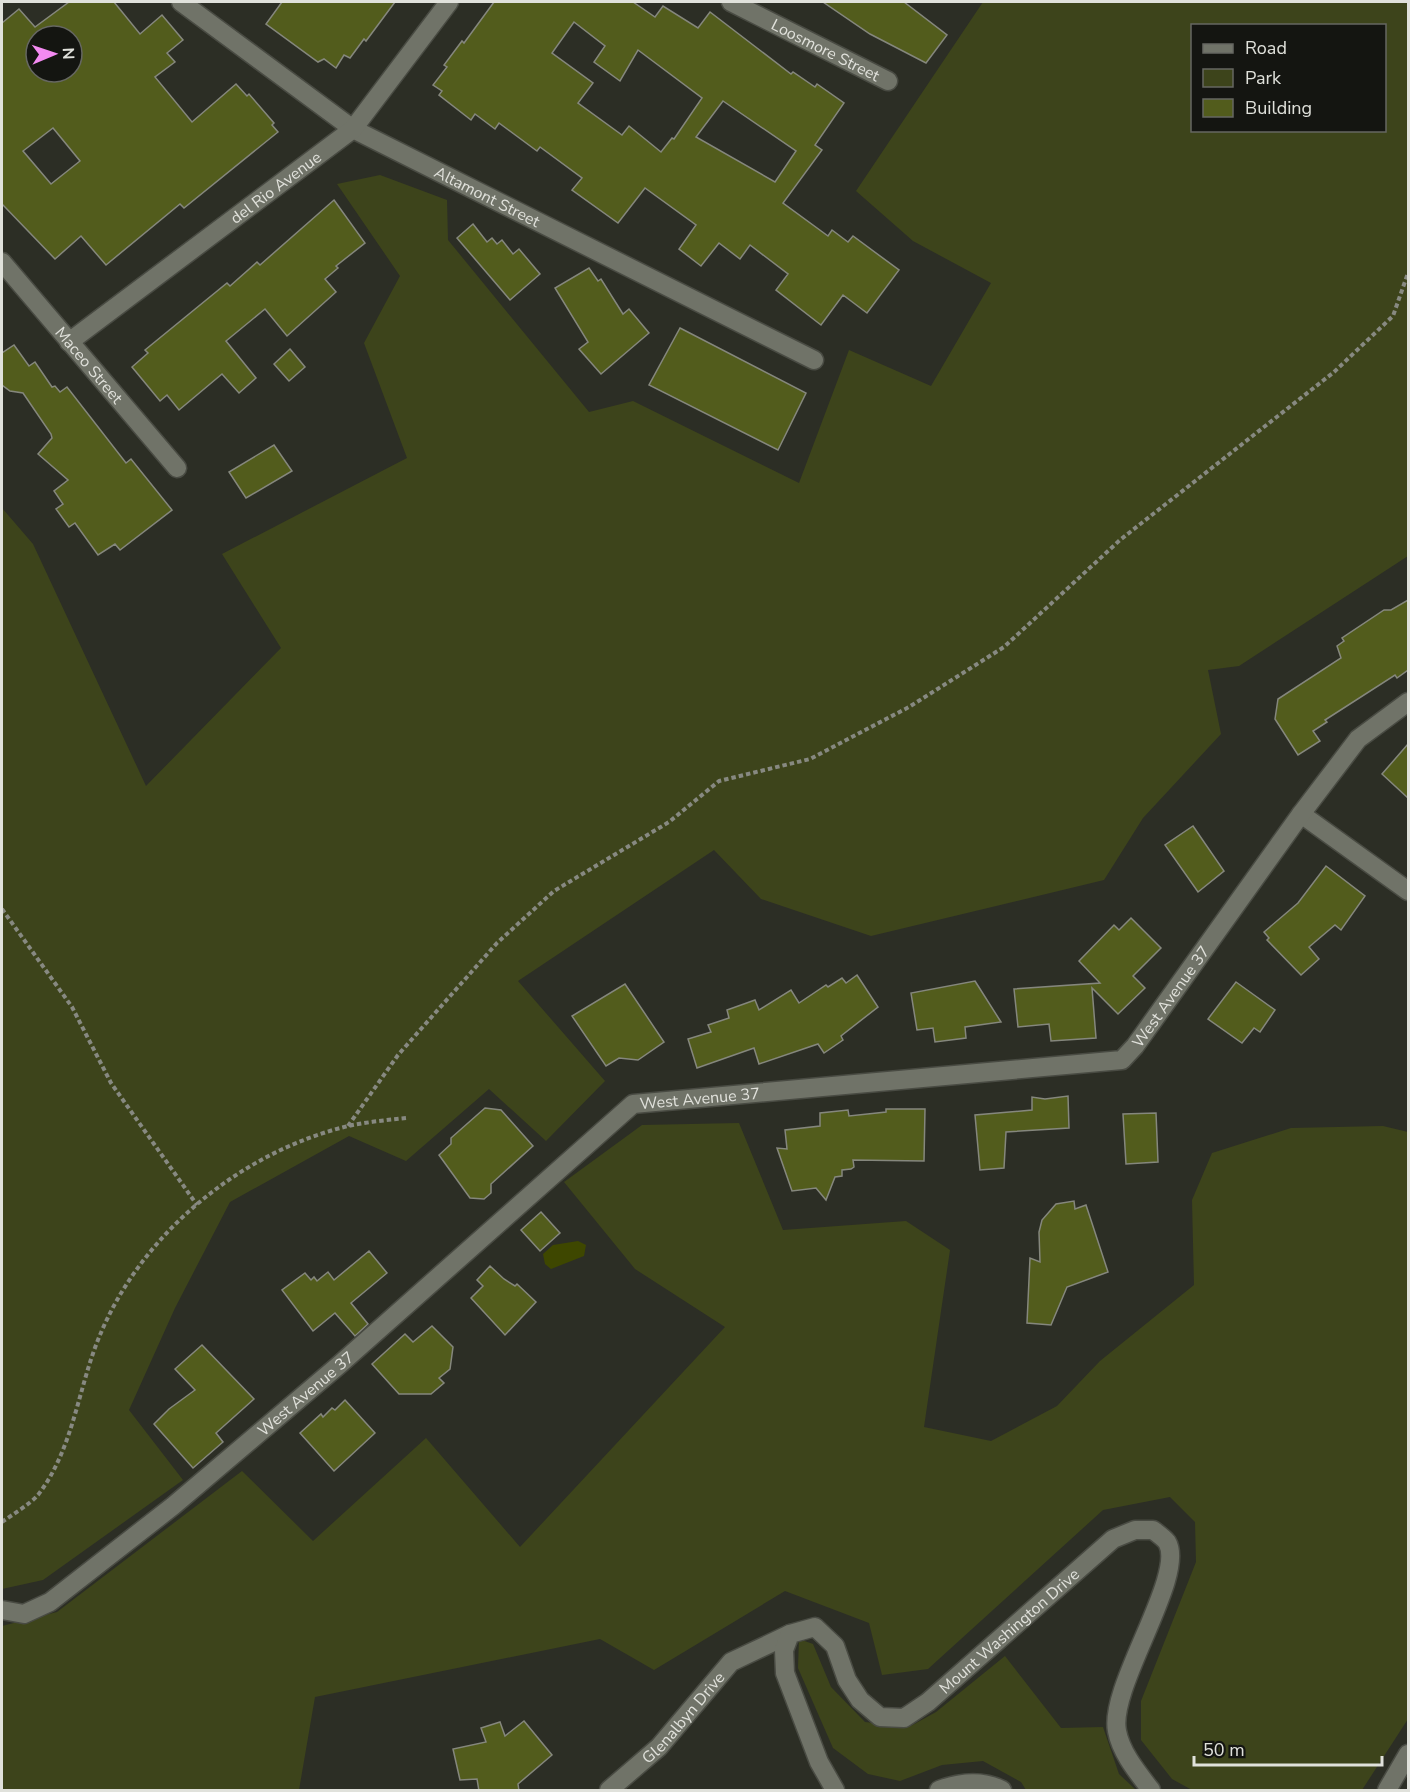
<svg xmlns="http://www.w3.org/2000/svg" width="1410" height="1792" viewBox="0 0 1410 1792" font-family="'Nunito Sans',sans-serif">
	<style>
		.green { fill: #3d441b; fill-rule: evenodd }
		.water { fill: #3e4700 }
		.building { fill: #525c1c; stroke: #85877d; stroke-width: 1.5; fill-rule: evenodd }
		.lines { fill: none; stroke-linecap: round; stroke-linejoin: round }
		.street-casing { stroke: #494b43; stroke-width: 21 }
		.path { stroke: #878981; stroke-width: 4; stroke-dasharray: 4.5 3; stroke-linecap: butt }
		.street { stroke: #707368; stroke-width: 18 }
		.labels { text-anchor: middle; stroke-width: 5; stroke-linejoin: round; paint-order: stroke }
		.street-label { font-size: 16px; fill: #e0e1db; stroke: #141511 }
	</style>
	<rect width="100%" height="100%" fill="#2c2e25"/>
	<g class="green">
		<path d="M 983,2 L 1408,2 L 1408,556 L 1239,666 L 1208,670 L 1221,734 L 1143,818 L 1104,880 L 871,936 L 761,899 L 714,850 L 518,981 L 605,1081 L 546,1141 L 489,1089 L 406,1161 L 349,1136 L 230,1202 L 175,1308 L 129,1410 L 183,1480 L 43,1580 L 2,1589 L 2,508 L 33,544 L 146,786 L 281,648 L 222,554 L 407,458 L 364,343 L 400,276 L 337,184 L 380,175 L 447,200 L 448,240 L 589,412 L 633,401 L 799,483 L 849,350 L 931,386 L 991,283 L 913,241 L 856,191 ZM 1192,26 L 1384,26 L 1384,130 L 1192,130 Z"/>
		<path d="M 739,1123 L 783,1230 L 906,1221 L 950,1250 L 924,1427 L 991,1441 L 1057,1406 L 1100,1361 L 1194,1285 L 1192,1200 L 1212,1153 L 1291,1128 L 1383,1126 L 1408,1132 L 1408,1719 L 1362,1790 L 1192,1790 L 1172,1779 L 1141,1740 L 1141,1701 L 1196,1562 L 1195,1522 L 1170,1497 L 1103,1510 L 928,1669 L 882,1675 L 869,1623 L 785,1591 L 654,1670 L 600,1639 L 315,1697 L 299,1790 L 2,1790 L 2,1626 L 57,1612 L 242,1471 L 313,1541 L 426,1438 L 520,1547 L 725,1327 L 635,1269 L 564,1182 L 642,1125 Z"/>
		<path d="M 799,1639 L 813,1644 L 831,1687 L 865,1722 L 909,1727 L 936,1712 L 1005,1656 L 1061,1728 L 1103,1727 L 1119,1774 L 1136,1790 L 1026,1790 L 1021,1782 L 983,1761 L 942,1765 L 900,1781 L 868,1774 L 833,1748 L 798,1668 Z"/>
	</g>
	<path class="water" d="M 578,1241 L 586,1245 L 584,1256 L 551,1269 L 545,1264 L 543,1254 L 553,1245 Z"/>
	<g class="building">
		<path d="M 69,2 L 114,2 L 140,34 L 162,15 L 183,40 L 167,53 L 175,62 L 155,77 L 192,122 L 236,84 L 247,96 L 249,94 L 274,123 L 272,125 L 278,132 L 184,208 L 180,204 L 106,265 L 81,236 L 55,259 L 2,204 L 2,23 L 19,9 L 35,27 ZM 36,36 L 72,36 L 72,72 L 36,72 ZM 53,128 L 80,161 L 51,184 L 23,151 Z"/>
		<path d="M 282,2 L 395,2 L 366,41 L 364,39 L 350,58 L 344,55 L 336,68 L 324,59 L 318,62 L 266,24 Z"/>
		<path d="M 494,2 L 633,2 L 655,17 L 663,6 L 698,28 L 710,12 L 791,74 L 793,72 L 815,87 L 817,84 L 844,103 L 815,145 L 822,150 L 783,203 L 828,236 L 832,230 L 848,242 L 853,236 L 899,270 L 867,313 L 843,295 L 821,325 L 776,290 L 788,274 L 750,245 L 740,259 L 719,243 L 701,266 L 679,249 L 696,225 L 645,188 L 618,223 L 572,190 L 582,178 L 540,147 L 537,151 L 499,123 L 495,129 L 475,114 L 471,120 L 439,95 L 442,91 L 433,85 L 447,67 L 444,65 L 462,41 L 464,43 ZM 574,22 L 605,46 L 594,62 L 620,81 L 638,50 L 702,98 L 674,139 L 672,138 L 661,152 L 629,126 L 622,135 L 578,103 L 593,83 L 552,53 ZM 723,101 L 796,151 L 775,182 L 696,137 Z"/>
		<path d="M 823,2 L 904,2 L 947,35 L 926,63 L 870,34 Z"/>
		<path d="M 334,200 L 365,243 L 336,266 L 338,268 L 325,279 L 336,292 L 287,336 L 265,309 L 226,341 L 256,378 L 239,393 L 222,374 L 179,410 L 167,395 L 160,401 L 132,367 L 148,353 L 145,350 L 227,283 L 230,286 L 257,262 L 260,265 Z"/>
		<path d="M 473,224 L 487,242 L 492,238 L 497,244 L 502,240 L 513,254 L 519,249 L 540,274 L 510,300 L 457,238 Z"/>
		<path d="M 589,268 L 598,281 L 601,279 L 623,314 L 629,309 L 649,333 L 601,374 L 579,349 L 588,342 L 555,288 Z"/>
		<path d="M 680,328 L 806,393 L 778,450 L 649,385 Z"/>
		<path d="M 14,345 L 29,366 L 35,362 L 52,387 L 55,386 L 60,392 L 67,387 L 126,463 L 131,459 L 172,510 L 120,550 L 115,544 L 98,555 L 75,523 L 69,527 L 56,509 L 63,504 L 54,491 L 68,480 L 38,454 L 52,438 L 51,434 L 23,393 L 10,391 L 2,385 L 2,353 Z"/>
		<path d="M 290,349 L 305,367 L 289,381 L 274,364 Z"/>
		<path d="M 274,445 L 292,471 L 246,498 L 229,472 Z"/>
		<path d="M 1408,600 L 1408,670 L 1397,678 L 1395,675 L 1325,720 L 1327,722 L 1313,731 L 1320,741 L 1298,755 L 1275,719 L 1278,699 L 1341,658 L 1337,646 L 1344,641 L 1342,638 L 1384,610 L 1391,610 Z"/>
		<path d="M 1408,744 L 1408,798 L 1382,774 Z"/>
		<path d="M 1193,826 L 1224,871 L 1198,892 L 1165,845 Z"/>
		<path d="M 1326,866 L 1365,896 L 1341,930 L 1335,925 L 1309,947 L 1319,959 L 1301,975 L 1267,940 L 1269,938 L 1264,932 L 1298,903 Z"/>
		<path d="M 1131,918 L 1161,948 L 1133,976 L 1145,988 L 1118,1014 L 1092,988 L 1096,1038 L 1051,1041 L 1049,1024 L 1018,1027 L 1014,989 L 1100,983 L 1079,961 L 1114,925 L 1119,930 Z"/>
		<path d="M 857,975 L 878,1007 L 841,1036 L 843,1040 L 824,1053 L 818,1044 L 759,1064 L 754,1048 L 697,1068 L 688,1039 L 711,1032 L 708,1025 L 729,1018 L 727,1010 L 755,1000 L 759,1010 L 791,990 L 799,1003 L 826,985 L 828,987 L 842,978 L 846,983 Z"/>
		<path d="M 975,981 L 1001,1022 L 965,1027 L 966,1038 L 935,1042 L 933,1028 L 917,1030 L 911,993 Z"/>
		<path d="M 1236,982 L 1275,1010 L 1260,1032 L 1254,1028 L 1242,1043 L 1208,1019 Z"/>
		<path d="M 625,984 L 664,1042 L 638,1060 L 619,1058 L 606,1066 L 572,1016 Z"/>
		<path d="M 1068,1096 L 1069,1128 L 1006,1132 L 1004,1168 L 980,1170 L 975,1115 L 1032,1110 L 1032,1097 L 1045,1099 Z"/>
		<path d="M 485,1108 L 501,1110 L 533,1146 L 491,1184 L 491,1193 L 484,1199 L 470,1198 L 439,1155 L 451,1144 L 451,1138 Z"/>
		<path d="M 886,1109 L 925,1109 L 924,1161 L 853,1160 L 854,1167 L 851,1169 L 842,1170 L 842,1176 L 835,1177 L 826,1200 L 816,1188 L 792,1191 L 777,1148 L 787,1149 L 785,1130 L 820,1126 L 820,1113 L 848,1110 L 849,1116 L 886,1112 Z"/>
		<path d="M 1156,1113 L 1158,1162 L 1126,1164 L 1123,1114 Z"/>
		<path d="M 1074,1201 L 1075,1209 L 1086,1205 L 1108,1272 L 1067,1287 L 1051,1325 L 1027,1323 L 1030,1258 L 1040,1262 L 1039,1232 L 1042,1220 L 1056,1204 Z"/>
		<path d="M 541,1212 L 560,1233 L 540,1251 L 521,1230 Z"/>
		<path d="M 369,1251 L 387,1273 L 351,1303 L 368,1324 L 355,1336 L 335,1313 L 313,1331 L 282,1290 L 305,1273 L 311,1280 L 314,1277 L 317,1281 L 328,1272 L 334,1280 Z"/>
		<path d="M 490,1266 L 504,1279 L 515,1286 L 517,1284 L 536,1302 L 505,1335 L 471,1298 L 483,1286 L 477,1280 Z"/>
		<path d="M 432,1326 L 453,1347 L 450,1369 L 439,1378 L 444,1383 L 431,1394 L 399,1394 L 372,1364 L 405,1334 L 413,1342 Z"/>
		<path d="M 202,1345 L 254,1399 L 216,1433 L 223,1442 L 193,1468 L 154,1424 L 169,1409 L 195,1390 L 175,1369 Z"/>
		<path d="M 345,1400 L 375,1433 L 334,1471 L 300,1433 L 321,1414 L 323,1417 L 332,1408 L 335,1410 Z"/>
		<path d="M 524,1721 L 552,1755 L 518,1784 L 519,1791 L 479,1791 L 477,1779 L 460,1780 L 453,1749 L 486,1742 L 481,1728 L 500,1722 L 505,1736 Z"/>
	</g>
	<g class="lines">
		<g class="street-casing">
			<g id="street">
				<path id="s1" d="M 181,2 L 353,129 L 814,360"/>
				<path id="s2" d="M 731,2 L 888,81"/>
				<path id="s3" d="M 2,262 L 177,468"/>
				<path id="s4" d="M 69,342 L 353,129 L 449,2"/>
				<path d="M 1301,814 L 1408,891"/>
				<path id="s5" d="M 2,1610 L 24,1614 L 50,1602 L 173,1506 L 339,1365 L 633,1104 L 1122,1060 L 1135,1046 L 1301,814 L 1358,739 L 1408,702"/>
				<path id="s6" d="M 609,1790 L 659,1747 L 731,1662 L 790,1634"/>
				<path id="s7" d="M 835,1790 L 819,1762 L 785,1673 L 784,1650 L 790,1634 L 815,1627 L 835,1646 L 847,1680 L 860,1700 L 880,1717 L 904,1718 L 928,1702 L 1113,1539 L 1135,1530 L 1153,1530 C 1157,1533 1164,1538 1167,1542 C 1187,1575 1108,1687 1117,1731 C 1121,1753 1138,1773 1151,1790"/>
				<path d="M 939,1790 C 961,1782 982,1780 1002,1790"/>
				<path d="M 1387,1790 L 1408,1754"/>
			</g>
		</g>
		<g class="path">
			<path d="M 2,909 L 72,1007 L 111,1083 L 197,1205"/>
			<path d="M 348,1126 L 398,1055 L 497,943 L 554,891 L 669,822 L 719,781 L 810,759 L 909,707 L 1004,647 L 1120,540 L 1334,372 L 1393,316 L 1408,273"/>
			<path d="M 2,1522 C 13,1514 29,1505 38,1495 C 74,1448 78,1387 100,1335 C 142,1233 241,1152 348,1126 C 367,1122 387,1120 406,1118"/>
		</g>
		<use href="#street" class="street"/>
	</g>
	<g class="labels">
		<g class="street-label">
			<text dy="6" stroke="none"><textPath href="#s2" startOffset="106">Loosmore Street</textPath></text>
			<text dy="6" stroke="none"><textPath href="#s4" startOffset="258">del Rio Avenue</textPath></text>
			<text dy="6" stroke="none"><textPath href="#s1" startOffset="364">Altamont Street</textPath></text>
			<text dy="6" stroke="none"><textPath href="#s3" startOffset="135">Maceo Street</textPath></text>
			<text dy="6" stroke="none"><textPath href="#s5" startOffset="1389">West Avenue 37</textPath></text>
			<text dy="6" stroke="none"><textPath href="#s5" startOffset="885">West Avenue 37</textPath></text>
			<text dy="6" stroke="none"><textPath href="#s5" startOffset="381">West Avenue 37</textPath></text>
			<text dy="6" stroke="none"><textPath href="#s7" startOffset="468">Mount Washington Drive</textPath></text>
			<text dy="6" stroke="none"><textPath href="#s6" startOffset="104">Glenalbyn Drive</textPath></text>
		</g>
	</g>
	<rect width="1410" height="1792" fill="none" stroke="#e0e1db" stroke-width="6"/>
	<rect x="1191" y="24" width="195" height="108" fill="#141511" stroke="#666762" stroke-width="1.5"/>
	<rect x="1203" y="44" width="30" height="9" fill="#707368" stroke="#666762" stroke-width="1.5"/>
	<text x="1245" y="54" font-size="18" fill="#e0e1db">Road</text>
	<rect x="1203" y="69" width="30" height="18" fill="#3d441b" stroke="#666762" stroke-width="1.5"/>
	<text x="1245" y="84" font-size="18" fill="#e0e1db">Park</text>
	<rect x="1203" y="99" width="30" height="18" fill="#525c1c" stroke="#666762" stroke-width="1.5"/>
	<text x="1245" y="114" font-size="18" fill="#e0e1db">Building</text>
	<g transform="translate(54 54) rotate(88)"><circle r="28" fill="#141511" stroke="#666762" stroke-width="1.5"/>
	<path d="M0-4.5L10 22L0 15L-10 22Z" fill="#f38af1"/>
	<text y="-9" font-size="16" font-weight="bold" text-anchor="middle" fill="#e0e1db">N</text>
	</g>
	<path d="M1194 1756v9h188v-9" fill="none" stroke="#e0e1db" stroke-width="3"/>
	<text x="1203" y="1756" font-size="18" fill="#e0e1db" stroke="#141511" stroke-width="4.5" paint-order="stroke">50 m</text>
</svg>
